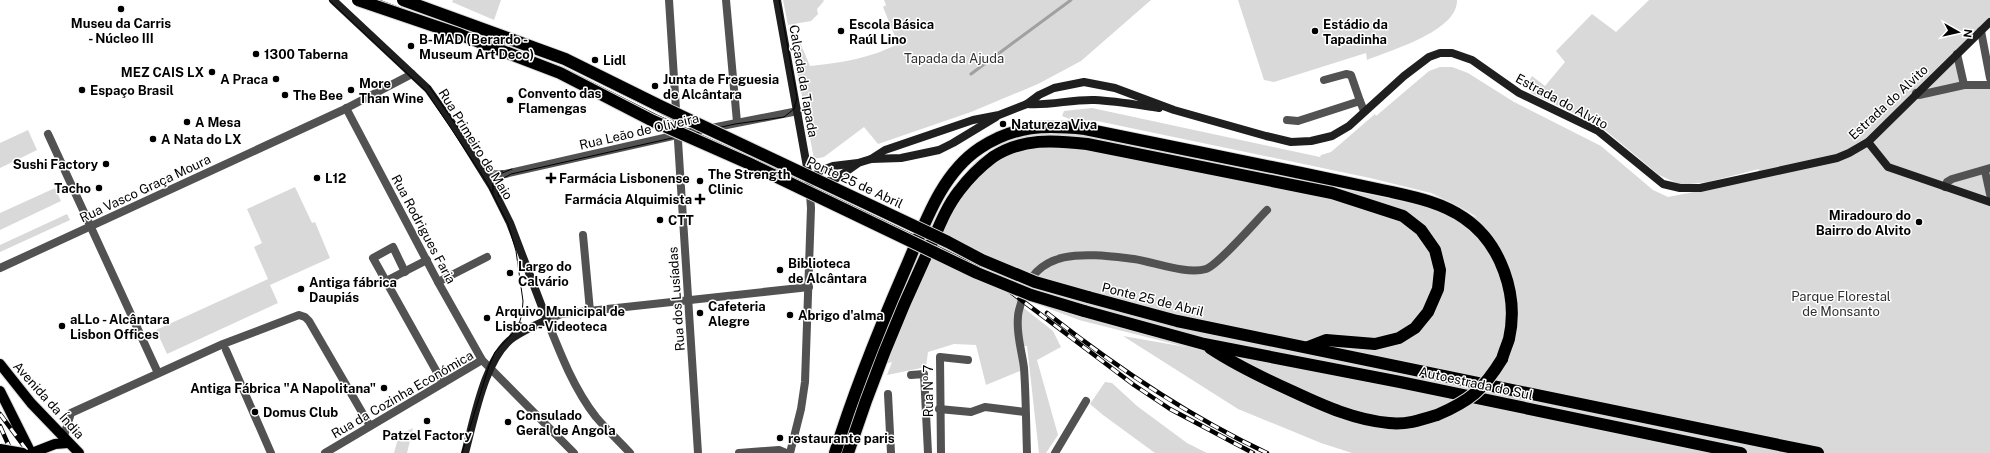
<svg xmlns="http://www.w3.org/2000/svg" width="1990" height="453" viewBox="0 0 1990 453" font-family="'Public Sans',sans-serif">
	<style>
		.green { fill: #d9d9d9 }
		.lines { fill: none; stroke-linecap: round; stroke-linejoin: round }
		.stream { stroke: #a0a0a0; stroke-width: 3 }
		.primary-casing { stroke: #dbdbdb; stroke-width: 12 }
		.highway-casing { stroke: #dbdbdb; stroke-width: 14 }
		.street { stroke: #525252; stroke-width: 8 }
		.secondary { stroke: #1f1f1f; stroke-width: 8 }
		.primary { stroke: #000; stroke-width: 10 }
		.highway { stroke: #000; stroke-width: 12 }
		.tram { stroke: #000; stroke-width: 1 }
		.rail-casing { stroke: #000; stroke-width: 4.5 }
		.rail { stroke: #fff; stroke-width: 3; stroke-dasharray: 9; stroke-linecap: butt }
		.primary-bridge-casing { stroke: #dbdbdb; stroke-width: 12; stroke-linecap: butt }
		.highway-bridge-casing { stroke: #dbdbdb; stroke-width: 14; stroke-linecap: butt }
		.primary-bridge { stroke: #000; stroke-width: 10 }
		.highway-bridge { stroke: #000; stroke-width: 12 }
		.poi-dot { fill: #000; stroke: #fff; stroke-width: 1.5 }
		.labels { text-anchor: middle; stroke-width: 3; stroke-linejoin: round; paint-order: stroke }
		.poi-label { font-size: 13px; font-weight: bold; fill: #000; stroke: #fff; text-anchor: start }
		.park-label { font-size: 13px; fill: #303030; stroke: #fff }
		.street-label { font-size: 13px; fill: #000; stroke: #fff }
	</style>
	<rect width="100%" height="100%" fill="#fff"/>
	<g class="green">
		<path d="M 453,0 L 501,0 L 494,20 L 452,2 Z"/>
		<path d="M 783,0 L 823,0 L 824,1 L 817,9 L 818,14 L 811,21 L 788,25 Z"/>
		<path d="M 884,0 L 1151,0 L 1081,61 L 1038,84 L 971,112 L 878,144 L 864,127 L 824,157 L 814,159 L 790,34 L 796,33 L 810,66 C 840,63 871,58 898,44 L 883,7 L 886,5 Z"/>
		<path d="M 1238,0 L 1457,0 C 1458,31 1391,50 1367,60 L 1366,53 L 1274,82 L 1264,80 Z"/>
		<path d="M 1649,0 L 1990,0 L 1990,17 L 1956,51 L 1962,81 L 1990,82 L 1990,165 L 1982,169 L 1990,198 L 1990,453 L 1352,453 L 1321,443 L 1238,409 L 1123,336 L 1186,347 L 1079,320 L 1021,298 L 1020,305 L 1053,331 L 1061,347 L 1037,360 L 1058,435 L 1046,453 L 1039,453 L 1027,346 L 1022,346 L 1025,369 L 986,385 L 976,345 L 954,344 L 928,352 L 926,367 L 887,375 L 892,362 L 871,368 L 927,239 L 954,186 L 976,161 L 1003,143 L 1021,137 L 1049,132 L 1092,136 L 1477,217 L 1460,207 L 1431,193 L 1370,178 L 1097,121 L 1072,120 L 1062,116 L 1064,111 L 1092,108 L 1320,157 L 1321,155 L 1331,152 L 1375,114 L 1376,116 L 1429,71 L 1440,67 L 1452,67 L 1468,73 L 1514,102 L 1601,146 L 1653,190 L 1668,197 L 1755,180 L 1759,169 L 1708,182 L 1681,185 L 1659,175 L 1599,125 L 1531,93 L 1528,83 L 1532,76 L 1545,86 L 1565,62 L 1556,51 L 1592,14 L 1616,32 Z"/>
		<path d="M 28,130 L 37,150 L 0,168 L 0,143 Z"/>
		<path d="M 295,187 L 312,223 L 315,222 L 330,258 L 270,285 L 278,303 L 167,354 L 156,330 L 268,279 L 254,247 L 262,243 L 247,209 Z"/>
		<path d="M 55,188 L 61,201 L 0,230 L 0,213 Z"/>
		<path d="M 67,214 L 70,220 L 0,252 L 0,245 Z"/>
		<path d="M 1105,382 L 1112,383 L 1137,406 L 1187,443 L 1207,453 L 1155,453 L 1103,415 L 1090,404 Z"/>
		<path d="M 413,428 L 407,453 L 394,453 L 399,435 Z"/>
	</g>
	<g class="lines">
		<path class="stream" d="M 971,74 L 1071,0"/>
		<g class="primary-casing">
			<g id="primary">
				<path d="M 0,364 L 31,403 L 79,453"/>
				<path d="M 0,391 L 31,453"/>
				<path d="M 32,453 L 55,444 L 68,443"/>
			</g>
		</g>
		<g class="highway-casing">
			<g id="highway">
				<path d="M 1088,297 L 1177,321 L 1818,453"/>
				<path d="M 1084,311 L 1204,344 L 1400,382 L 1741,453"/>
				<path d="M 1210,348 C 1237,366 1265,379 1294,392 C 1324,406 1355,420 1389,423 C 1406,425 1421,420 1437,415"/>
				<path d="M 835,453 C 854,391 878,332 904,272 C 923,229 939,175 980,148 C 1015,125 1045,125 1085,129 C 1157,143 1229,159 1301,173 C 1330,179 1359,185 1387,191 C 1414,197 1441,202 1464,218 C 1501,243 1519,295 1509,339 C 1507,345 1504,352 1502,359"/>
				<path d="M 848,453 C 870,386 896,320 926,256 C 936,235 944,210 959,191 C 968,179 981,166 993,157 C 1022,138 1054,140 1087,144 L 1332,193 L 1403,216 L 1421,230 L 1435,250 L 1440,270 L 1438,289 L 1428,312 L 1415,328 L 1399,338 L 1375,344 L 1326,340 L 1308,347"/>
			</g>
		</g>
		<g class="street">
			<path d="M 669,0 L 698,453"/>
			<path d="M 726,0 L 737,122"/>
			<path d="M 1981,31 L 1990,78"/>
			<path d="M 1957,54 L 1964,85"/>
			<path d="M 1324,80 L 1346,74 L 1351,75 L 1360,101"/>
			<path d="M 1916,93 L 1919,95 L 1964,85 L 1990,85"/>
			<path d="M 346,108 L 438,282 L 482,360 L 574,453"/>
			<path d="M 1287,120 L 1298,121 L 1360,101 L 1364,111"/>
			<path d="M 48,134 L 158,373"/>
			<path d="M 1985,171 L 1990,194"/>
			<path d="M 487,178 L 686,133 L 798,111"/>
			<path d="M 1945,187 L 1947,182 L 1952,179 L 1990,168"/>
			<path d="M 583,235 L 590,311"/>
			<path d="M 0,268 L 343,110 L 412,74"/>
			<path d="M 405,272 L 393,247 L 373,258 L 443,383"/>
			<path d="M 386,281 L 427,260"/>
			<path d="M 438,282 L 487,257"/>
			<path d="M 513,337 L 520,326"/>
			<path d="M 226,350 L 271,453"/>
			<path d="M 911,375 L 924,374 L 928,453"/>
			<path d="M 888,394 L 891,453"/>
			<path d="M 939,409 L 971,412 L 985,407 L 1025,412"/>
			<path d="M 63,439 L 71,413 L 223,344 L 299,315 L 305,317 L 309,321 L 370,426"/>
			<path d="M 325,453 L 482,360"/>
			<path d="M 630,453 C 619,441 607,430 596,417 C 574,389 560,353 547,320 L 561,314 L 809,287"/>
			<path d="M 739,453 L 779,450 L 786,453"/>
			<path d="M 790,453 L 801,409 L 805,382 L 811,208 L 809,180"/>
			<path d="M 941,453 L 940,357 L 968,360"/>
			<path d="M 1027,453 C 1026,425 1026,396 1024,368 C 1022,351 1016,334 1018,317 C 1018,311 1021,305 1022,299 C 1036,245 1090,254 1134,259 C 1154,262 1187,275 1206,269 C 1218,265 1256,221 1267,210"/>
			<path d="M 1055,453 L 1086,401"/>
		</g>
		<g class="secondary">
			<path d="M 333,0 L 428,89 L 454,126 L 492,187 L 510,223 L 547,320 C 536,325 524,330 514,337 C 485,356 474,420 465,453"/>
			<path d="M 777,0 L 809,178"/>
			<path d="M 1027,104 C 1050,106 1072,99 1095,100 C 1116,101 1138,105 1159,108"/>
			<path d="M 1868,142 L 1888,167 L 1990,202"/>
			<path d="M 871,159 L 885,150 L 973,120 L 999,115 L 1027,104 L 1039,95 L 1054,88 L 1084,82 L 1115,88 L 1174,110 L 1266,136 L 1291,142 L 1311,141 L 1332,136 L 1349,126 L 1404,76 L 1429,57 L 1440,53 L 1452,53 L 1472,60 L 1519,93 L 1598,131 L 1663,184 L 1680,188 L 1700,188 L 1837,158 L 1849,153 L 1868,142 L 1990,22"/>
			<path d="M 809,180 L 820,171 L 833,166 L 858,163 L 871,159 L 901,158 L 939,150 L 953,143 L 996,117"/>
			<path d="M 822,183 L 837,178 L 857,164"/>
		</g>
		<use href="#primary" class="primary"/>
		<use href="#highway" class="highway"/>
		<g class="tram">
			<path d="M 329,0 L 426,91 L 486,181 L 508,224 L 516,251 L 523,301 L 522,314 L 519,324 L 511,335 L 495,352 L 489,366 L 462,453"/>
			<path d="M 429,86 L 461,132"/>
			<path d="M 483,167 L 489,171 L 503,171"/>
			<path d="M 493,193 L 493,183 L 495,176 L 512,169"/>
			<path d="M 499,197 L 498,190 L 502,179 L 511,174 L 735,124 L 784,117 L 794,109 L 797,98 L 779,0"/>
		</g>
		<g class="rail-casing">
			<g id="rail">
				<path d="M 374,0 L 562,69 L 655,116 L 744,156 L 979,268 L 1134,385 L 1170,409 L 1253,453"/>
				<path d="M 470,28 L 564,63 L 678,120"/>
				<path d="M 1047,313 C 1116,367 1188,416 1267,453"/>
				<path d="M 0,414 L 29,453"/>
				<path d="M 0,426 L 12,453"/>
			</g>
		</g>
		<use href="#rail" class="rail"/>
		<g class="primary-bridge-casing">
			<path id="primary-bridge" d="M 0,449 L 23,453"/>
		</g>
		<g class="highway-bridge-casing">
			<g id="highway-bridge">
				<path d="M 358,0 L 461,35 L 560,73 L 653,121 L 748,163 L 977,273 L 1031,295 L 1084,311"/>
				<path d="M 403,0 L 565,59 L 660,106 L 948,242 L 982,260 L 1035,282 L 1088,297"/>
				<path d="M 1437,415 C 1470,401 1483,390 1502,359"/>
			</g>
		</g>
		<use href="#primary-bridge" class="primary-bridge"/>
		<use href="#highway-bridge" class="highway-bridge"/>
	</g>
	<g class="poi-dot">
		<circle cx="121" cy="9" r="4"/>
		<circle cx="841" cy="31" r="4"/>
		<circle cx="1315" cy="31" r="4"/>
		<circle cx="411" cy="46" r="4"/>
		<circle cx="256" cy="54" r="4"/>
		<circle cx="595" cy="60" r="4"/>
		<circle cx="212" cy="72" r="4"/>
		<circle cx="276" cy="79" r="4"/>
		<circle cx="655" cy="86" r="4"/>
		<circle cx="82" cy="90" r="4"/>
		<circle cx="351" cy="90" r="4"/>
		<circle cx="285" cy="95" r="4"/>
		<circle cx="510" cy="100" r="4"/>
		<circle cx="187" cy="122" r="4"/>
		<circle cx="1003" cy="124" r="4"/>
		<circle cx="153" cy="139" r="4"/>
		<circle cx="106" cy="164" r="4"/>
		<circle cx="317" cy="178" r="4"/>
		<path d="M549 172h4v4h4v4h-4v4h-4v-4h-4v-4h4z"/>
		<circle cx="700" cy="181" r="4"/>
		<circle cx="99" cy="188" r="4"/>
		<path d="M698 193h4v4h4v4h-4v4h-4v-4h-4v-4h4z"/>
		<circle cx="660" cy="220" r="4"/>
		<circle cx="1919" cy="222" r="4"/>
		<circle cx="780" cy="270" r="4"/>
		<circle cx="510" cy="273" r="4"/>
		<circle cx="301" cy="289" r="4"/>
		<circle cx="700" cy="313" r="4"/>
		<circle cx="790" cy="315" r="4"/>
		<circle cx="487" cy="318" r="4"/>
		<circle cx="62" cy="326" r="4"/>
		<circle cx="384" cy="388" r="4"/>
		<circle cx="255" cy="412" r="4"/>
		<circle cx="427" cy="421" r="4"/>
		<circle cx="508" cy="422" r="4"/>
		<circle cx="780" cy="438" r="4"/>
	</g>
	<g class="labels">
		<g class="poi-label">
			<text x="121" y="28" text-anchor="middle">Museu da Carris<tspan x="121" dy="15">- Núcleo III</tspan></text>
			<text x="849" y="29">Escola Básica<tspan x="849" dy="15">Raúl Lino</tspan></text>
			<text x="1323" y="29">Estádio da<tspan x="1323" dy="15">Tapadinha</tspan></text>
			<text x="419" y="44">B-MAD (Berardo -<tspan x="419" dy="15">Museum Art Deco)</tspan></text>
			<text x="264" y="59">1300 Taberna</text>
			<text x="603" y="65">Lidl</text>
			<text x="204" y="77" text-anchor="end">MEZ CAIS LX</text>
			<text x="268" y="84" text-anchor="end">A Praca</text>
			<text x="663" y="84">Junta de Freguesia<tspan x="663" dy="15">de Alcântara</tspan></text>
			<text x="359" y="88">More<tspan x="359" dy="15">Than Wine</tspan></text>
			<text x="90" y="95">Espaço Brasil</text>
			<text x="518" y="98">Convento das<tspan x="518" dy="15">Flamengas</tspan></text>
			<text x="293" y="100">The Bee</text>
			<text x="195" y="127">A Mesa</text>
			<text x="1011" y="129">Natureza Viva</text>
			<text x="161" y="144">A Nata do LX</text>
			<text x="98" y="169" text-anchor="end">Sushi Factory</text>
			<text x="708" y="179">The Strength<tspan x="708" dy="15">Clinic</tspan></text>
			<text x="325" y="183">L12</text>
			<text x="559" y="183">Farmácia Lisbonense</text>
			<text x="91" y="193" text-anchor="end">Tacho</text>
			<text x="692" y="204" text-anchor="end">Farmácia Alquimista</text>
			<text x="1911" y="220" text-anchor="end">Miradouro do<tspan x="1911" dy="15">Bairro do Alvito</tspan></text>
			<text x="668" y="225">CTT</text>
			<text x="788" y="268">Biblioteca<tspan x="788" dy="15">de Alcântara</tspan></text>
			<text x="518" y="271">Largo do<tspan x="518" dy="15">Calvário</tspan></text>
			<text x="309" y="287">Antiga fábrica<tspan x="309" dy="15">Daupiás</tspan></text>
			<text x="708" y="311">Cafeteria<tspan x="708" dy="15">Alegre</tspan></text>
			<text x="495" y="316">Arquivo Municipal de<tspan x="495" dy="15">Lisboa - Videoteca</tspan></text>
			<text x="798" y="320">Abrigo d'alma</text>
			<text x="70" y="324">aLLo - Alcântara<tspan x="70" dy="15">Lisbon Offices</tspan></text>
			<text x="376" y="393" text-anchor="end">Antiga Fábrica "A Napolitana"</text>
			<text x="263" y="417">Domus Club</text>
			<text x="516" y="420">Consulado<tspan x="516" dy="15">Geral de Angola</tspan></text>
			<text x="427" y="440" text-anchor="middle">Patzel Factory</text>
			<text x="788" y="443">restaurante paris</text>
		</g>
		<g class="park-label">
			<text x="954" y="63">Tapada da Ajuda</text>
			<text x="1841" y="301">Parque Florestal<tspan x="1841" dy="15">de Monsanto</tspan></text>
		</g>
		<g class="street-label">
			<text transform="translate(804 81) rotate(80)" y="5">Calçada da Tapada</text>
			<text transform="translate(1562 101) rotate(28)" y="5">Estrada do Alvito</text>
			<text transform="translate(1888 102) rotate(-43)" y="5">Estrada do Alvito</text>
			<text transform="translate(639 131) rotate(-13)" y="5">Rua Leão de Oliveira</text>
			<text transform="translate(476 144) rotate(58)" y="5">Rua Primeiro de Maio</text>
			<text transform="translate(855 182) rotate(25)" y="5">Ponte 25 de Abril</text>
			<text transform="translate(145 188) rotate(-25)" y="5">Rua Vasco Graça Moura</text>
			<text transform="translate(424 229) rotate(62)" y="5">Rua Rodrigues Faria</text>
			<text transform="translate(676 299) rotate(-94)" y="5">Rua dos Lusíadas</text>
			<text transform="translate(1153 299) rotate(14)" y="5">Ponte 25 de Abril</text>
			<text transform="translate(1476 383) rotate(12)" y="5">Autoestrada do Sul</text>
			<text transform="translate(928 391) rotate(-90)" y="5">Rua Nº 7</text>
			<text transform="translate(402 394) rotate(-30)" y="5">Rua da Cozinha Económica</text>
			<text transform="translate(49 400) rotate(48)" y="5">Avenida da Índia</text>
		</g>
	</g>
	<g transform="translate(1958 32) rotate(98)" stroke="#ffffff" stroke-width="3" paint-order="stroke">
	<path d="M0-3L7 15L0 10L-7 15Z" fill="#000000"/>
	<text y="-6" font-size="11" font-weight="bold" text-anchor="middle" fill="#000000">N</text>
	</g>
</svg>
